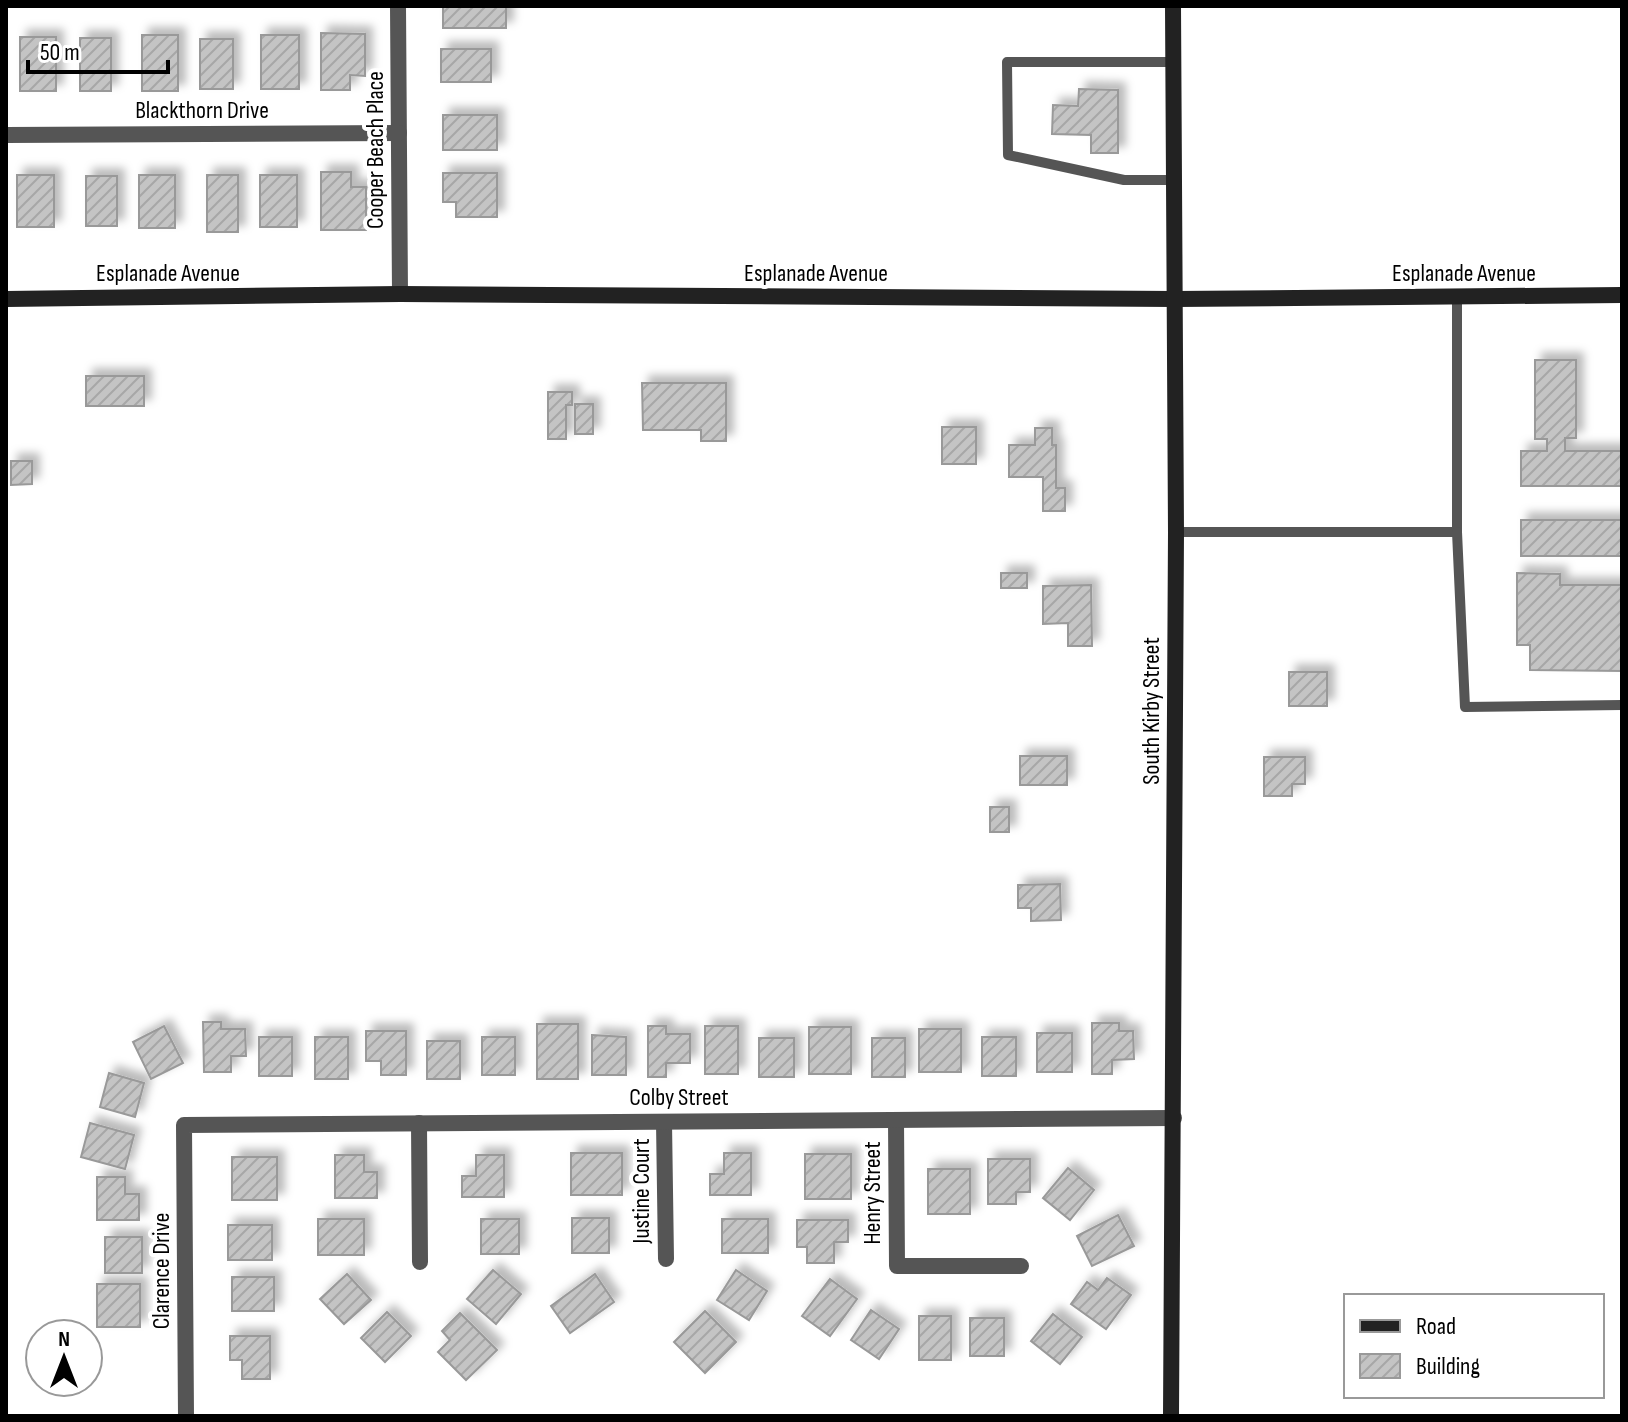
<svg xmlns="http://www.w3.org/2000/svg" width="1628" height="1422" viewBox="0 0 1628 1422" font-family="'Sofia Sans Condensed',sans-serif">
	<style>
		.building { fill: url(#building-hatch); stroke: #999; stroke-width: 2; filter: url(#shadow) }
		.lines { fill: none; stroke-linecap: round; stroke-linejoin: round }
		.lane { stroke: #555; stroke-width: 10 }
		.street { stroke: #555; stroke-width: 16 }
		.secondary { stroke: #222; stroke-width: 16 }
		.labels { text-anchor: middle; stroke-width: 8; stroke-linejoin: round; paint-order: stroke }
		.street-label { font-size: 24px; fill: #000; stroke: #fff }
	</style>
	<defs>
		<pattern id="building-hatch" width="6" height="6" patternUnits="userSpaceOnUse" patternTransform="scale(2)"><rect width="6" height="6" fill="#c4c4c4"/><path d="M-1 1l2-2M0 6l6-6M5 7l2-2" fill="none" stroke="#a7a7a7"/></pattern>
		<filter id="shadow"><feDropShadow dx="7" dy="-7" stdDeviation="4" flood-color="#0004"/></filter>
	</defs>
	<rect width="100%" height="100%" fill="#fff"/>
	<g class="building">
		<rect x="443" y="6" width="63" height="22"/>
		<path d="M 321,33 L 365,34 L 365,76 L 350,75 L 350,90 L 321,90 Z"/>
		<rect x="142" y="35" width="36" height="56"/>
		<rect x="261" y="35" width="38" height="54"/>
		<rect x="20" y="37" width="36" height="54"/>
		<rect x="80" y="38" width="31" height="53"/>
		<rect x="200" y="39" width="33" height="50"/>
		<rect x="441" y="49" width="50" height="33"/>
		<path d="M 1079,89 L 1118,90 L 1118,153 L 1091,153 L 1091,135 L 1052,134 L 1053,105 L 1078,106 Z"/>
		<rect x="443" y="115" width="54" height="35"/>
		<path d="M 321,172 L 351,172 L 351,187 L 366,187 L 366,230 L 321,230 Z"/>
		<path d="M 443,173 L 497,173 L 497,217 L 456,217 L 456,202 L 443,202 Z"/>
		<rect x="17" y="175" width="37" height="52"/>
		<rect x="139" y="175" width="36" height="53"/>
		<rect x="207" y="175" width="31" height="57"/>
		<rect x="260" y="175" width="37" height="52"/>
		<rect x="86" y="176" width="31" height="50"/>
		<path d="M 1535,360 L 1576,360 L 1576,438 L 1565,438 L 1565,451 L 1622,451 L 1622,486 L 1521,486 L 1521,451 L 1547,451 L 1547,439 L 1535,439 Z"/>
		<rect x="86" y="376" width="58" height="30"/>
		<path d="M 642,383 L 726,383 L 726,441 L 701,441 L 701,430 L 643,430 Z"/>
		<path d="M 548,392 L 572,392 L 572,405 L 566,405 L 566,439 L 548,439 Z"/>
		<rect x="575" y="404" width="18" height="30"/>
		<rect x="942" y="427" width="34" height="37"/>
		<path d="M 1035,428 L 1052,428 L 1052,445 L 1056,445 L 1056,488 L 1065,488 L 1065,511 L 1043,511 L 1043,477 L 1009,477 L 1009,445 L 1035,445 Z"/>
		<path d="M 11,461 L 32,461 L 32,484 L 11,485 Z"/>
		<rect x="1521" y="520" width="101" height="36"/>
		<rect x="1001" y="573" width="26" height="15"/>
		<path d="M 1517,573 L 1560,574 L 1560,585 L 1622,585 L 1622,671 L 1530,670 L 1530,645 L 1517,645 Z"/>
		<path d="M 1091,585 L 1092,646 L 1068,646 L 1068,623 L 1043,624 L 1043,586 Z"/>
		<rect x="1289" y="672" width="38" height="34"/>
		<rect x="1020" y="756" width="47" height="29"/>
		<path d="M 1264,757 L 1305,757 L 1305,784 L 1292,784 L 1292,796 L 1264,796 Z"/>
		<rect x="990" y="807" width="19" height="25"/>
		<path d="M 1060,884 L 1061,920 L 1031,921 L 1031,908 L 1018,908 L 1018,885 Z"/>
		<path d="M 203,1022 L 221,1022 L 221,1029 L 245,1029 L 246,1056 L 231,1056 L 231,1072 L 204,1072 Z"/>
		<path d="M 1092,1023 L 1119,1023 L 1119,1031 L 1133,1031 L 1134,1059 L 1112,1060 L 1112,1074 L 1092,1074 Z"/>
		<rect x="537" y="1024" width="41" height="55"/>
		<path d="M 164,1026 L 183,1063 L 151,1079 L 133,1042 Z"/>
		<path d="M 648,1026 L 666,1026 L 666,1034 L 690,1034 L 690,1063 L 666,1063 L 666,1077 L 648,1077 Z"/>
		<rect x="705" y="1026" width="33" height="48"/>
		<rect x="809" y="1027" width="42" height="47"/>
		<rect x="919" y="1029" width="42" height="43"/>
		<path d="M 366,1031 L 406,1031 L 406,1075 L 381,1075 L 381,1061 L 366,1061 Z"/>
		<rect x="1037" y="1033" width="35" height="39"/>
		<path d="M 592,1035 L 626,1037 L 626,1075 L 592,1075 Z"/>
		<rect x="259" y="1037" width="33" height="39"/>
		<rect x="315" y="1037" width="33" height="42"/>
		<rect x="482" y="1037" width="33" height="38"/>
		<rect x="982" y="1037" width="34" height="39"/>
		<rect x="759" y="1038" width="35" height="39"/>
		<rect x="872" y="1038" width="33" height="39"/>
		<rect x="427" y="1041" width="33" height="38"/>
		<path d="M 109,1073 L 144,1083 L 135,1117 L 100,1107 Z"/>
		<path d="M 90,1123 L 134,1135 L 125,1169 L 81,1157 Z"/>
		<rect x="571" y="1153" width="51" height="42"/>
		<path d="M 724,1153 L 751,1153 L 751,1195 L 710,1195 L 710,1174 L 724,1174 Z"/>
		<rect x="805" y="1154" width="46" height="45"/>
		<path d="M 335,1155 L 364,1155 L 364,1172 L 377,1172 L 377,1198 L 335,1198 Z"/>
		<path d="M 476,1155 L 504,1155 L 504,1197 L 462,1197 L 462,1176 L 476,1176 Z"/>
		<rect x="232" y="1157" width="45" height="43"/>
		<path d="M 988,1159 L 1030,1159 L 1030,1192 L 1016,1192 L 1016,1204 L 988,1204 Z"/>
		<path d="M 1068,1168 L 1094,1190 L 1070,1220 L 1043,1198 Z"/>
		<rect x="928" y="1169" width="42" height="45"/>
		<path d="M 97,1177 L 125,1177 L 125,1194 L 139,1194 L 139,1220 L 97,1220 Z"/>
		<path d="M 1118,1215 L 1134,1246 L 1092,1266 L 1077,1236 Z"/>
		<rect x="572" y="1218" width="37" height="35"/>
		<rect x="318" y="1219" width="46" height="36"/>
		<rect x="481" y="1219" width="38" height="35"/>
		<rect x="722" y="1219" width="46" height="34"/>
		<path d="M 797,1220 L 848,1220 L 848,1242 L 834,1242 L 834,1263 L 807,1263 L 807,1247 L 797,1247 Z"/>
		<rect x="228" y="1225" width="44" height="35"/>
		<rect x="105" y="1237" width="37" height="36"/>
		<path d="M 493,1270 L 521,1294 L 496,1324 L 467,1299 Z"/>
		<path d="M 736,1270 L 767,1291 L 749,1320 L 717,1300 Z"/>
		<path d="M 347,1274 L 371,1300 L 344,1324 L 320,1299 Z"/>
		<path d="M 595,1274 L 614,1302 L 570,1333 L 551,1306 Z"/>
		<rect x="232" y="1277" width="42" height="34"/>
		<path d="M 1107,1278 L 1131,1295 L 1106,1329 L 1071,1304 L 1087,1282 L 1098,1290 Z"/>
		<path d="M 830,1279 L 857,1299 L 830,1336 L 802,1316 Z"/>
		<rect x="97" y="1284" width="43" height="43"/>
		<path d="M 871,1310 L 899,1329 L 879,1359 L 851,1340 Z"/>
		<path d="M 705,1311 L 736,1342 L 705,1373 L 674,1342 Z"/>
		<path d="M 387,1312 L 411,1336 L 385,1362 L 361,1338 Z"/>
		<path d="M 460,1313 L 497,1350 L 466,1380 L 438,1352 L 450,1340 L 442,1331 Z"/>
		<path d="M 1053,1314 L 1082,1337 L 1060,1364 L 1031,1341 Z"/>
		<rect x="919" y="1316" width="32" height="44"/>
		<rect x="970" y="1318" width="34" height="38"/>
		<path d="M 230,1336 L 270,1336 L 270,1379 L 242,1379 L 242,1360 L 230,1360 Z"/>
	</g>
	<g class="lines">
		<g class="lane">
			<path d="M 1173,62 L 1007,62 L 1008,155 L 1124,180 L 1174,180"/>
			<path d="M 1176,532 L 1457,532 L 1457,297"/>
			<path d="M 1457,532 L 1465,707 L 1622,705"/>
		</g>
		<g class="street">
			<path d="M 398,6 L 400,294"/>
			<path d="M 6,135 L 399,133"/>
			<path d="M 896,1120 L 897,1266 L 1021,1266"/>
			<path d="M 664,1122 L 666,1259"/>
			<path d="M 419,1123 L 420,1262"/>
			<path d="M 186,1416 L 184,1125 L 1174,1118"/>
		</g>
		<g class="secondary">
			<path d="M 6,299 L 400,294 L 1175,299 L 1622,295"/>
			<path d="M 1171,1416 L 1176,532 L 1173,6"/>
		</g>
	</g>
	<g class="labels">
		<g class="street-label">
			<text x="202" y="118">Blackthorn Drive</text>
			<text transform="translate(375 150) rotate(-90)" y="8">Cooper Beach Place</text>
			<text x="168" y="281">Esplanade Avenue</text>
			<text x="816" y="281">Esplanade Avenue</text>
			<text x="1464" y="281">Esplanade Avenue</text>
			<text transform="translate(1151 711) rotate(-90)" y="8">South Kirby Street</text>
			<text x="679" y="1105">Colby Street</text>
			<text transform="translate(641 1191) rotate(-90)" y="8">Justine Court</text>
			<text transform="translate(872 1193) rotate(-90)" y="8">Henry Street</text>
			<text transform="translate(161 1271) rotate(-90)" y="8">Clarence Drive</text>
		</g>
	</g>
	<rect width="1628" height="1422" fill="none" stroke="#000000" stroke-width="16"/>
	<rect x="1344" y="1294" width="260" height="104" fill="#ffffff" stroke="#999999" stroke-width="2"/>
	<rect x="1360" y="1320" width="40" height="12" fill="#222222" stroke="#999999" stroke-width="2"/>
	<text x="1416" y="1334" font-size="24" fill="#000000">Road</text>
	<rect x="1360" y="1354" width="40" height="24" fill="url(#building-hatch)" stroke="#999999" stroke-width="2"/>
	<text x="1416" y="1374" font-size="24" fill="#000000">Building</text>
	<g transform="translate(64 1358)"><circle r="38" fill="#ffffff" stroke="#999999" stroke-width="2"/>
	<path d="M0-6L14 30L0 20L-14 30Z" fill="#000000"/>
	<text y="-12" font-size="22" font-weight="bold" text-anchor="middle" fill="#000000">N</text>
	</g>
	<path d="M28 60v12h140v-12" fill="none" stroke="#000000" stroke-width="4"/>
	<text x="40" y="60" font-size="24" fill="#000000" stroke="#ffffff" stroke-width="6" paint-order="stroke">50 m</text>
</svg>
